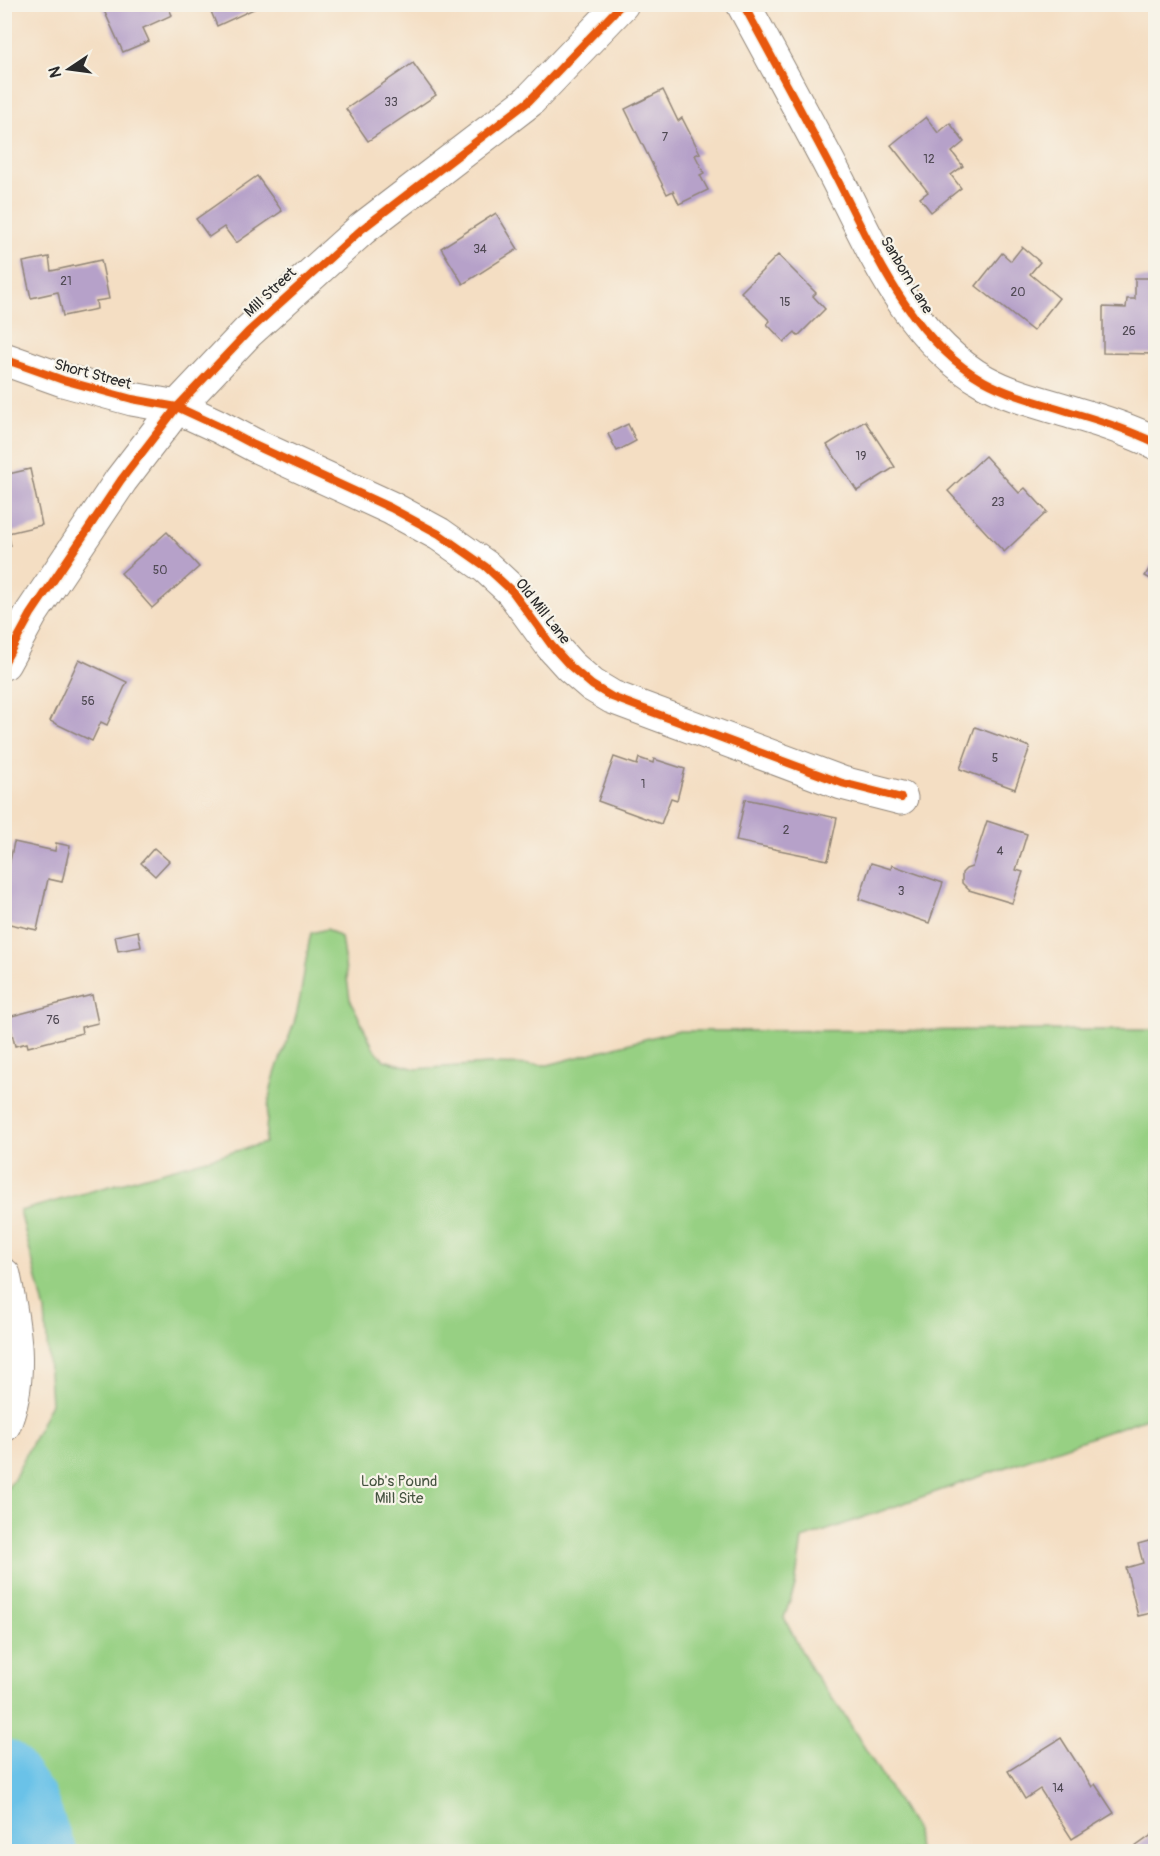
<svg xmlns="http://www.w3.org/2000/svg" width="1160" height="1856" viewBox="0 0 1160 1856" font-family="Pangolin,sans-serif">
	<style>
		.green { fill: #97d083; stroke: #617e57; stroke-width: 1.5 }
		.water { fill: #6bc2e8; stroke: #4b768a; stroke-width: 1.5 }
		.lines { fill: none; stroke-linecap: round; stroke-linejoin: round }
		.river { stroke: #6bc2e8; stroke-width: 58 }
		.building { fill: #b6a1c9 }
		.minor-casing { stroke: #908477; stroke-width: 35 }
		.minor { stroke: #fff; stroke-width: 33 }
		.cycleway-casing { stroke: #f7f3e8; stroke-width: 11 }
		.cycleway { stroke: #e8590c; stroke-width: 8 }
		.labels { text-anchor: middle; stroke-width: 4.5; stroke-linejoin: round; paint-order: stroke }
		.number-label { font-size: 12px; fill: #4e4852 }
		.street-label { font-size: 15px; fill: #2b2b2b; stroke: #f7f3e8 }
		.park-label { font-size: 15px; fill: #465441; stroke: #f7f3e8 }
	</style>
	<rect width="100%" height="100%" fill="#f7f3e8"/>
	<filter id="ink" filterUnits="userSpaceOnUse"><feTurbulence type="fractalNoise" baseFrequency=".0167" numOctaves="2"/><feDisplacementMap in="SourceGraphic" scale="12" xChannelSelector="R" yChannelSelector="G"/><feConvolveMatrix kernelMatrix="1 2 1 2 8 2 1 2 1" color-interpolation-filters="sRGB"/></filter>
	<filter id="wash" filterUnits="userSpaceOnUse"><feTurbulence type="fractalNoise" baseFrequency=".008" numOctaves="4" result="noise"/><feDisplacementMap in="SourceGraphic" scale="24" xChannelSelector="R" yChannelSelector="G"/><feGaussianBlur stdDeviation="1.35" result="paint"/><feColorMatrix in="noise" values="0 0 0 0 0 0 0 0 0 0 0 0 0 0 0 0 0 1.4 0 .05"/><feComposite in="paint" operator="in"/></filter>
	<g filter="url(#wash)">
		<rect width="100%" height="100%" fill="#f4dec3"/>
		<path class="green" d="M 327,929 L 341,937 L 350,999 L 373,1047 L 384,1060 L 416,1069 L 488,1064 L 548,1065 L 675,1031 L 1155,1030 L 1155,1415 L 802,1539 L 795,1586 L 784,1618 L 812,1671 L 845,1716 L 916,1831 L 918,1851 L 47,1851 L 28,1801 L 5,1768 L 4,1492 L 14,1479 L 51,1403 L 45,1311 L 20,1211 L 265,1143 C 267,1119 268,1094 276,1071 C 281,1055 289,1039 294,1023 C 303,994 304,963 311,933 Z"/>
		<path class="water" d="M 4,1768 L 28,1801 L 47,1851 L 5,1851 Z"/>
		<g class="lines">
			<path class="river" d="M 4,1768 L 28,1801 L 47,1852"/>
		</g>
		<g id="blocks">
			<g class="building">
				<path d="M 101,4 L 175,4 L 168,7 L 172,15 L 143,28 L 149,41 L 123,52 Z"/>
				<path d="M 208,4 L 254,4 L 256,8 L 217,26 Z"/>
				<path d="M 413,63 L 436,95 L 368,141 L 346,109 Z"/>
				<path d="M 663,90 L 678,121 L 682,118 L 700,153 L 695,155 L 704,173 L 700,175 L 708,190 L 679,204 L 673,191 L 667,194 L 625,109 Z"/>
				<path d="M 926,117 L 938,133 L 950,123 L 964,142 L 952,152 L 963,166 L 951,175 L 961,188 L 931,212 L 920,198 L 928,192 L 891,145 Z"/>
				<path d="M 257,176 L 282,211 L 236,243 L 224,227 L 209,237 L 196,219 Z"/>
				<path d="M 496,213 L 518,249 L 463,284 L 441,248 Z"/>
				<path d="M 1022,247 L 1040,262 L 1030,274 L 1059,298 L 1033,331 L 976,286 L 1002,253 L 1011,261 Z"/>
				<path d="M 778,255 L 816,293 L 813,296 L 825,309 L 798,336 L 795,332 L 784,342 L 767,324 L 770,321 L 741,292 Z"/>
				<path d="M 49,257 L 51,271 L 101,260 L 109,299 L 96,301 L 97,309 L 63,316 L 58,292 L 31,298 L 23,262 Z"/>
				<path d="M 1135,278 L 1156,278 L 1156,354 L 1103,353 L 1103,307 L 1126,308 L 1127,299 L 1135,299 Z"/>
				<path d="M 865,421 L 895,467 L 857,491 L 827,445 Z"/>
				<path d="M 628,424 L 636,441 L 617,451 L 608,434 Z"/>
				<path d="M 985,456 L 1019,493 L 1025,488 L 1047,512 L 1004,552 L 948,491 Z"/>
				<path d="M 30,469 L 42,525 L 8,533 L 11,546 L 4,547 L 4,475 Z"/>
				<path d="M 167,532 L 199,567 L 152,608 L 121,573 Z"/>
				<path d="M 1156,557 L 1156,582 L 1145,576 Z"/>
				<path d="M 79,659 L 127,682 L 107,725 L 101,722 L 92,741 L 50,721 Z"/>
				<path d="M 975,727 L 1030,747 L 1015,789 L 960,769 Z"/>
				<path d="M 614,757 L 637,765 L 639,758 L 653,763 L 654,759 L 685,769 L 677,800 L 671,798 L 661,824 L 598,801 Z"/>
				<path d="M 745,799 L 837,818 L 828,860 L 736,841 Z"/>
				<path d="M 987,821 L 1027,834 L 1016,870 L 1023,872 L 1012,903 L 969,890 L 962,883 L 962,873 L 966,869 L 972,867 Z"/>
				<path d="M 14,842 L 55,851 L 56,843 L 70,846 L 62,882 L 48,879 L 37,930 L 5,923 L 5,885 Z"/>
				<path d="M 154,848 L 169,861 L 155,876 L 141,863 Z"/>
				<path d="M 871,863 L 891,869 L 892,865 L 943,883 L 929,923 L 859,899 Z"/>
				<path d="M 138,931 L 141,947 L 118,951 L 115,936 Z"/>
				<path d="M 92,995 L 98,1023 L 81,1027 L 82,1033 L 28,1047 L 27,1043 L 15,1046 L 8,1017 Z"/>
				<path d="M 1156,1539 L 1156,1612 L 1138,1616 L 1126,1568 L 1143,1563 L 1138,1544 Z"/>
				<path d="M 1061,1738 L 1092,1787 L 1095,1784 L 1114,1813 L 1072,1839 L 1040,1789 L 1025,1799 L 1008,1771 Z"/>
				<path d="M 1156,1832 L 1156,1852 L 1128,1852 Z"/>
			</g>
		</g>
	</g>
	<g filter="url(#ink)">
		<use href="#blocks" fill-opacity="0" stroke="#908477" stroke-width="1.5"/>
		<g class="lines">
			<g class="minor-casing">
				<g id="minor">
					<path d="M 743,4 C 773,59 803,114 832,169 C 871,244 907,337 984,381 C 1013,397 1043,403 1074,413 C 1102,421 1129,430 1156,443"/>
					<path d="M 4,359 L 63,380 L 132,399 L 177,407 L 218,426 L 254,445 L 391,508 L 439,534 L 486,567 L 512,591 L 552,646 L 570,666 L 592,685 L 612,697 L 842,783 L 901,798"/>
					<path d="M 4,663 L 31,614 L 121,480 L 177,407 L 248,332 L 362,229 L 529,101 L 622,4"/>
					<path d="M 4,1275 C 14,1324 24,1377 4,1425"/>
				</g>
			</g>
			<use href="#minor" class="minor"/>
			<g class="cycleway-casing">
				<g id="cycleway">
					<path d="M 743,4 C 773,59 803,114 832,169 C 871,244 907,337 984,381 C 1013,397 1043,403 1074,413 C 1102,421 1129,430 1156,443"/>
					<path d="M 4,359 L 63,380 L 132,399 L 177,407 L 218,426 L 254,445 L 391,508 L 439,534 L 486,567 L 512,591 L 552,646 L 570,666 L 592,685 L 612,697 L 842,783 L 901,798"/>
					<path d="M 4,663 L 31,614 L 121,480 L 177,407 L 248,332 L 362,229 L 529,101 L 622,4"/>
				</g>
			</g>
			<use href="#cycleway" class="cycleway"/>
		</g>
	</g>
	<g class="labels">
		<g class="number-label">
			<text x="391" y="106">33</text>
			<text x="665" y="141">7</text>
			<text x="929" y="163">12</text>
			<text x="480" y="253">34</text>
			<text x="66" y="285">21</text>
			<text x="1018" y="296">20</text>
			<text x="785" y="306">15</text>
			<text x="1129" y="335">26</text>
			<text x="861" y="460">19</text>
			<text x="998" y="506">23</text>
			<text x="160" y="574">50</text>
			<text x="88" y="705">56</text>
			<text x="995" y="762">5</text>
			<text x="643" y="788">1</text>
			<text x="786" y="834">2</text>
			<text x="1000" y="855">4</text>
			<text x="901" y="895">3</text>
			<text x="53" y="1024">76</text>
			<text x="1058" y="1792">14</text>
		</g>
		<g class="street-label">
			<text transform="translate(907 275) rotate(59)" y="5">Sanborn Lane</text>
			<text transform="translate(270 292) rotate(-43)" y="5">Mill Street</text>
			<text transform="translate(93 374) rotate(15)" y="5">Short Street</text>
			<text transform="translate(543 611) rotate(52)" y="5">Old Mill Lane</text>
		</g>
		<g class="park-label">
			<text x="399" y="1486">Lob's Pound<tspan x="399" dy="17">Mill Site</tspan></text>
		</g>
	</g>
	<rect width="1160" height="1856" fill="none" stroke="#f7f3e8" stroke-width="24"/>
	<g transform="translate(69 69) rotate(257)" stroke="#f7f3e8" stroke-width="4.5" paint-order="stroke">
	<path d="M0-4.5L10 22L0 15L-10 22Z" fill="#2b2b2b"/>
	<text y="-9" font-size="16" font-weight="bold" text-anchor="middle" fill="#2b2b2b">N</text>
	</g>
</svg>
